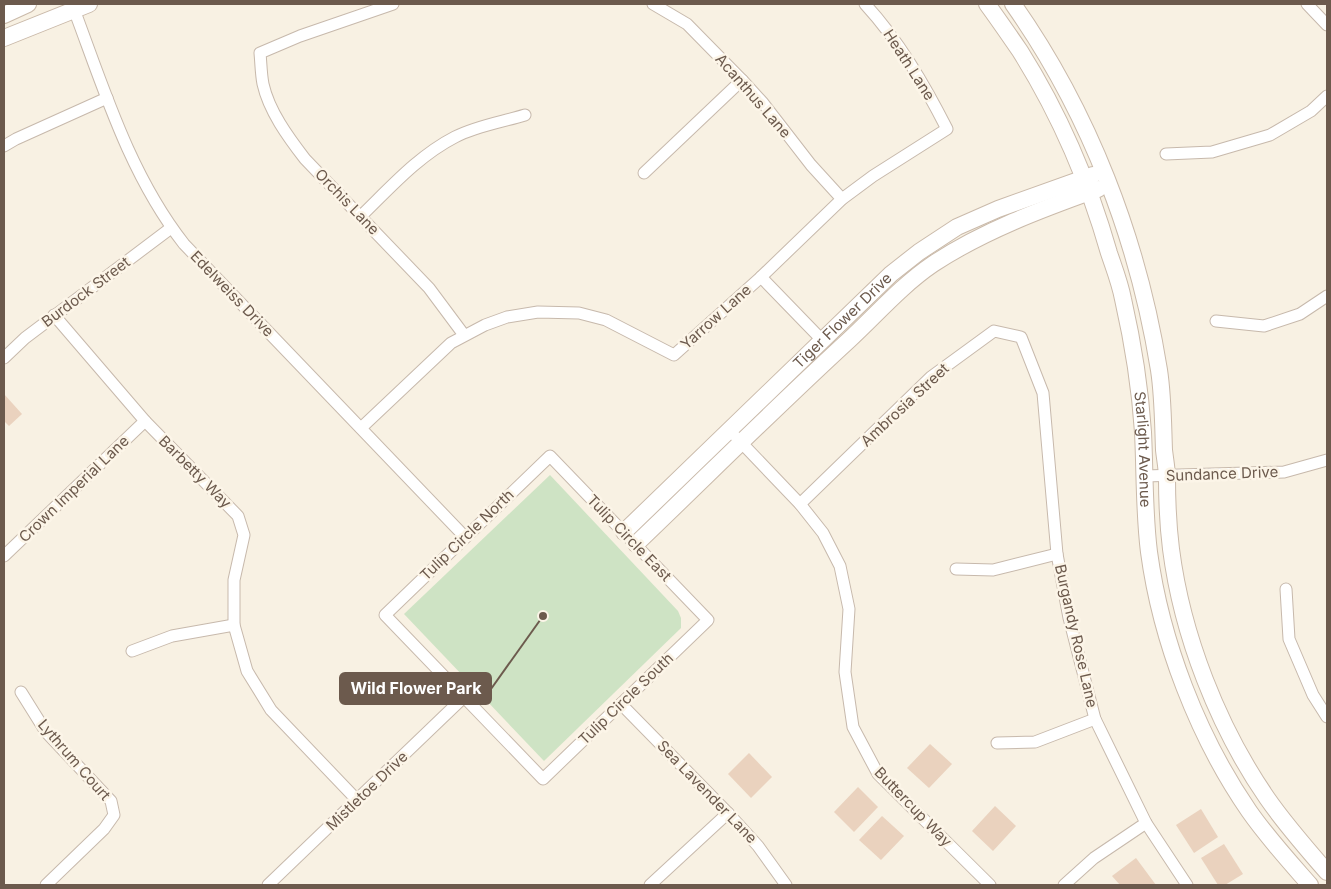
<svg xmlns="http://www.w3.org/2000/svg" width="1331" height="889" viewBox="0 0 1331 889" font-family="Inter,sans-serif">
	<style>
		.green { fill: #cee3c4 }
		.building { fill: #ead2be }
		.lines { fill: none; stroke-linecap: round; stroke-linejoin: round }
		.street-casing { stroke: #c7b9ac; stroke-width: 13 }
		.secondary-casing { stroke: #cabaaa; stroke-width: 18 }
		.street { stroke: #fff; stroke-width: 11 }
		.secondary { stroke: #fff; stroke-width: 16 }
		.labels { text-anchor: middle; stroke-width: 5; stroke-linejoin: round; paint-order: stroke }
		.street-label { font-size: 15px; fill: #6c5a4d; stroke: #fcf5e8 }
		.leader { fill: none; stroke: #6c5a4d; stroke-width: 2 }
		.callout-dot { fill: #6c5a4d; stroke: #fcf5e8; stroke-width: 2 }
		.callout { fill: #6c5a4d; stroke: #6c5a4d; stroke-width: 2 }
		.callout-label { font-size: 16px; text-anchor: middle; font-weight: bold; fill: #fff }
	</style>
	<rect width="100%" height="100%" fill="#f8f1e3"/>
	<path class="green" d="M 550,475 L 678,611 L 681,618 L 681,628 L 544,761 L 404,614 Z"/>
	<g class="building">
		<path d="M 4,394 L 22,414 L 9,426 L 4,421 Z"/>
		<path d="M 930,744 L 952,764 L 929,788 L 907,768 Z"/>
		<path d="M 749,753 L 772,777 L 751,798 L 728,774 Z"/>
		<path d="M 858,787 L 878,807 L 854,832 L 834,812 Z"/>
		<path d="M 995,806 L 1016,826 L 993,851 L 972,831 Z"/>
		<path d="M 1201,809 L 1218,837 L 1194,853 L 1176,825 Z"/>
		<path d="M 882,816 L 904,836 L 881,860 L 859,840 Z"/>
		<path d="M 1224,844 L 1243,874 L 1225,885 L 1218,885 L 1201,858 Z"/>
		<path d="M 1136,858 L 1156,885 L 1120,885 L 1112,876 Z"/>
	</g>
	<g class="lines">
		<g class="street-casing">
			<g id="street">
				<path d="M 72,4 C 103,86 129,174 184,244 L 465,537"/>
				<path d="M 393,4 L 300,36 L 260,53 C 261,63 261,74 263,84 C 269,111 288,137 305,159 L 429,288 L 464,335"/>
				<path d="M 653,4 L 687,24 L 742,80 L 763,103 L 811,165 L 842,199"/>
				<path d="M 1307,4 L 1327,25"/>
				<path d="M 4,146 L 16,139 L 107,98"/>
				<path d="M 1166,154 L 1212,152 L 1270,135 L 1311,111 L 1327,96"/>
				<path d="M 644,173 L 742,80"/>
				<path d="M 361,216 C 390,188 418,156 455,137 C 476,126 502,122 525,115"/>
				<path d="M 761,277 L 822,340"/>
				<path d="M 54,315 L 145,421 L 238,516 L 244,535 L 234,580 L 234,625 L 247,671 L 271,710 L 357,800"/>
				<path d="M 1216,321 L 1264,326 L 1300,314 L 1327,296"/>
				<path d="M 4,358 L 25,338 L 171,228"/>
				<path d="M 361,428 L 451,343 L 485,325 L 507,317 L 538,312 L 579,313 L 606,320 L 674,355 L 761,277 L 842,199 L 873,176 L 947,129 C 924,84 899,41 865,4"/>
				<path d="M 736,437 L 800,504 L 823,533 L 840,566 L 849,609 L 845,672 L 853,727 L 878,774 L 990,885"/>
				<path d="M 550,456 L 708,620 L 543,779 L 385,615 Z"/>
				<path d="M 1145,476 L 1284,472 L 1327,460"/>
				<path d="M 800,504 L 931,377 L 994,331 L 1021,337 L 1043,393 L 1057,554 L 1069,618 L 1095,719 L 1146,823 L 1187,885"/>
				<path d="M 4,556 L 145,421"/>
				<path d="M 956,569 L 993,570 L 1057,554"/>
				<path d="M 1286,589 L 1289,639 L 1313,695 L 1327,717"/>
				<path d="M 132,651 L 172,636 L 234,625"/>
				<path d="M 21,692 L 46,732 L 111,801 L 114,815 L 104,829 L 46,885"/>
				<path d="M 621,704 L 728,813 L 758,846 L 786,885"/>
				<path d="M 997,743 L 1035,742 L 1095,719"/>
				<path d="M 268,885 L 465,696"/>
				<path d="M 650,885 L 728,813"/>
				<path d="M 1064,885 L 1094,858 L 1146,823"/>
			</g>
		</g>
		<g class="secondary-casing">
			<g id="secondary">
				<path id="s1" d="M 987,4 C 998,19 1009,35 1020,51 C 1059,113 1089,183 1109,253 C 1114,268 1120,283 1123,299 C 1133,343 1140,387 1143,432 C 1145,472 1144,513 1149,552 C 1161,641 1198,737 1249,811 C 1267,837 1289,861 1310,885"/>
				<path d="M 1013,4 C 1089,112 1138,239 1159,370 C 1163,396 1163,423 1164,450 C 1165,459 1167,469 1167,478 C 1167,502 1168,525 1171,549 C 1182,635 1218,727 1267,798 C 1285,824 1306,848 1327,872"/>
				<path d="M 4,15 L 28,4"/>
				<path d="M 4,38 L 89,4"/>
				<path id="s2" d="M 624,532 L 891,274 L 919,252 L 957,227 L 998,209 L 1093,175"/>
				<path d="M 636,544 C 707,476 776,407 849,340 C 876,315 902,285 933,264 C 983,231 1042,209 1098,189"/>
			</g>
		</g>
		<use href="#street" class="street"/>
		<use href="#secondary" class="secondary"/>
	</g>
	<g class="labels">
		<g class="street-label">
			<text transform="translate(909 65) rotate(57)" y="5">Heath Lane</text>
			<text transform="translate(753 96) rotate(49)" y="5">Acanthus Lane</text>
			<text transform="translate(347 202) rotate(46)" y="5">Orchis Lane</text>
			<text transform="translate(86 292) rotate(-37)" y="5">Burdock Street</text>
			<text transform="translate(232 294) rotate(46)" y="5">Edelweiss Drive</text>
			<text transform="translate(716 317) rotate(-42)" y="5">Yarrow Lane</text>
			<text dy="5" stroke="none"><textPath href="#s2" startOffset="304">Tiger Flower Drive</textPath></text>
			<text transform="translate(905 405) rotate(-43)" y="5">Ambrosia Street</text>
			<text dy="5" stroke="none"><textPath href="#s1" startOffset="479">Starlight Avenue</textPath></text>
			<text transform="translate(195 472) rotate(45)" y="5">Barbetty Way</text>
			<text transform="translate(1222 474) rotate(-2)" y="5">Sundance Drive</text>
			<text transform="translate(74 489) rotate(-44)" y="5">Crown Imperial Lane</text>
			<text transform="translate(467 535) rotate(-44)" y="5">Tulip Circle North</text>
			<text transform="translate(629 538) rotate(46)" y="5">Tulip Circle East</text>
			<text transform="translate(1076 636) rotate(77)" y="5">Burgandy Rose Lane</text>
			<text transform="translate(626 699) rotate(-44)" y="5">Tulip Circle South</text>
			<text transform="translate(74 760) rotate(49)" y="5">Lythrum Court</text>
			<text transform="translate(367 791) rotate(-44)" y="5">Mistletoe Drive</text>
			<text transform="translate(707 792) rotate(46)" y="5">Sea Lavender Lane</text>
			<text transform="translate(913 807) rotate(46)" y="5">Buttercup Way</text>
		</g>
	</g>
	<path class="leader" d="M543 616L491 689"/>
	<circle class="callout-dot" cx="543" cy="616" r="5"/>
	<rect class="callout" x="340" y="673" width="151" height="31" rx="5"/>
	<g class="callout-label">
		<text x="416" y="694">Wild Flower Park</text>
	</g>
	<rect width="1331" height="889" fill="none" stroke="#6c5a4d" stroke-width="10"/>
</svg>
